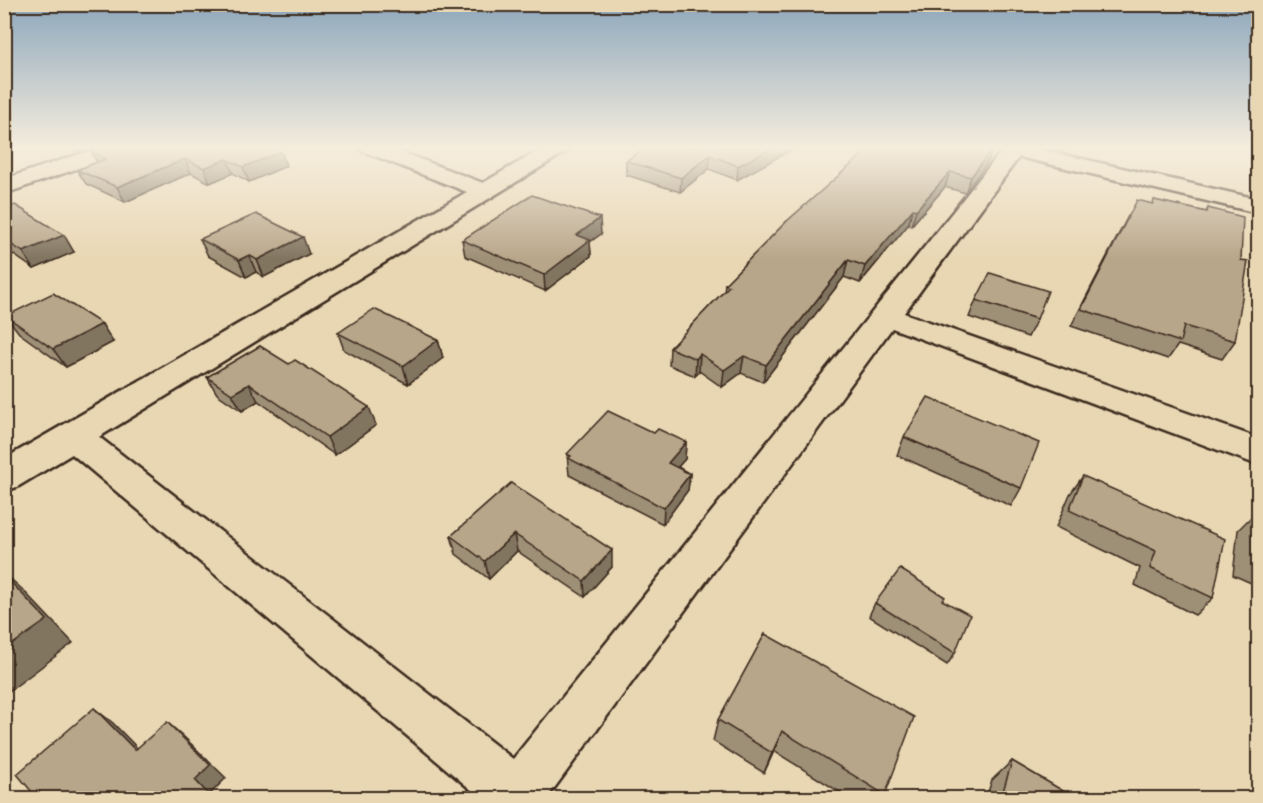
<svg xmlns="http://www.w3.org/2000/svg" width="1263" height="803" viewBox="0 0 1263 803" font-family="Dekko,sans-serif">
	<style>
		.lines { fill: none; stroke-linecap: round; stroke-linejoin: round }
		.street-casing { stroke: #3b2a1e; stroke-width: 5 }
		.street { fill: #e9d7b4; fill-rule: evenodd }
		.wall { fill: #9e8f77; stroke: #3b2a1e; stroke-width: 1.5 }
		.shaded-wall { fill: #817461; stroke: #3b2a1e; stroke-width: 1.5 }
		.building { fill: #b8a68a; stroke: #3b2a1e; stroke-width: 1.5 }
	</style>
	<rect width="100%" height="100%" fill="#e9d7b4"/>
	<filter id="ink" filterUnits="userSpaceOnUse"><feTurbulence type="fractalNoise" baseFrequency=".0167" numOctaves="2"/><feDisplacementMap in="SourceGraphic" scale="12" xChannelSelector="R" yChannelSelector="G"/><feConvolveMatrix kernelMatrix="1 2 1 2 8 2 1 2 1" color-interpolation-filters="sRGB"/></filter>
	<g filter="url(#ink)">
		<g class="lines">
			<g class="street-casing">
				<g id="street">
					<path d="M 101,147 L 131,147 L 128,151 L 4,194 L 4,179 Z"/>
					<path d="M 359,147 L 388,147 L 483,183 L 545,147 L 570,147 L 567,151 L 99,437 L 513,759 L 1000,153 L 996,151 L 993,147 L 1030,147 L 1258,199 L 1258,213 L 1019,157 L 904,313 L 1258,438 L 1258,465 L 892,328 L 547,798 L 481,798 L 72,454 L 17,487 L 4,491 L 4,459 L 467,192 L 362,151 Z"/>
				</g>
			</g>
			<use href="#street" class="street"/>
		</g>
		<g class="wall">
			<path d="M 69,147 L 94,147 L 78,152 Z"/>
			<path d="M 646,147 L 796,147 L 737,180 L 709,169 L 680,192 L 626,175 L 626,161 Z"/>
			<path d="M 90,150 L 281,152 L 286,166 L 249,182 L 233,173 L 210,183 L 191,173 L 125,202 L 86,184 L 77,170 L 97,162 Z"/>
			<path d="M 989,160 L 965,193 L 945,187 L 911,226 L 908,225 L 860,283 L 844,277 L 763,382 L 741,373 L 722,387 L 699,371 L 695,376 L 669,365 L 670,348 L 724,291 L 725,284 L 787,221 Z"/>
			<path d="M 1154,200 L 1206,212 L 1208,208 L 1235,341 L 1222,359 L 1178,345 L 1168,359 L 1071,326 L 1128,216 L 1152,204 Z"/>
			<path d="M 4,209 L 74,252 L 34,269 L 4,248 Z"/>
			<path d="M 601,234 L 590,242 L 591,256 L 545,291 L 465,256 L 462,240 Z"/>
			<path d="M 200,239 L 309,254 L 264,277 L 256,272 L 246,277 L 208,256 Z"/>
			<path d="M 976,300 L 1037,319 L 1028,337 L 969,317 Z"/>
			<path d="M 6,316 L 113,342 L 66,367 L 19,333 Z"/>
			<path d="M 338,333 L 438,340 L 443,358 L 408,384 L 344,350 Z"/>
			<path d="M 260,346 L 376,425 L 335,455 L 258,401 L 242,411 L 217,394 L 207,377 Z"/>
			<path d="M 654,433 L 686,442 L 685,459 L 678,467 L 690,474 L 688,490 L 663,524 L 569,475 L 567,454 Z"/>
			<path d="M 904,437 L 1021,488 L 1011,506 L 897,455 Z"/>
			<path d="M 1083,476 L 1213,598 L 1195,615 L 1135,585 L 1140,568 L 1056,527 L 1070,494 Z"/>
			<path d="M 511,483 L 612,567 L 585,597 L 517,551 L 489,579 L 456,554 L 451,536 Z"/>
			<path d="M 1258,510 L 1258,586 L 1233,575 L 1238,530 Z"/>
			<path d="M 942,600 L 955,653 L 947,665 L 869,616 L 875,603 Z"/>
			<path d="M 765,634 L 885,795 L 882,798 L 849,798 L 774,751 L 764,773 L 713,741 L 718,720 Z"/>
			<path d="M 1012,761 L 1075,798 L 986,798 L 992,780 Z"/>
		</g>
		<g class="shaded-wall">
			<path d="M 75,147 L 94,147 L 78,152 Z"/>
			<path d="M 773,147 L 796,147 L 737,180 L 738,166 Z"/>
			<path d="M 993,147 L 989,160 L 965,193 L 971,177 Z"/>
			<path d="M 281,152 L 286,166 L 249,182 L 243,167 Z"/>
			<path d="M 710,155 L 709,169 L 680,192 L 681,178 Z"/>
			<path d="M 185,159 L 191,173 L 125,202 L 117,187 Z"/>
			<path d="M 227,159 L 233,173 L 210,183 L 204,168 Z"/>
			<path d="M 950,172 L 945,187 L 911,226 L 916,210 Z"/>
			<path d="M 913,209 L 908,225 L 860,283 L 865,266 Z"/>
			<path d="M 600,218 L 601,234 L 590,242 L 591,256 L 545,291 L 544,275 L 577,235 Z"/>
			<path d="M 64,235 L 74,252 L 34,269 L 23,252 Z"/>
			<path d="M 303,237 L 309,254 L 264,277 L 257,260 Z"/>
			<path d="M 249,255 L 256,272 L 246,277 L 239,260 Z"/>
			<path d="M 848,260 L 844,277 L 763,382 L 766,365 Z"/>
			<path d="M 102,324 L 113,342 L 66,367 L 53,349 Z"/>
			<path d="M 438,340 L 443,358 L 408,384 L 403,366 Z"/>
			<path d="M 700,354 L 699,371 L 695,376 L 696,359 Z"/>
			<path d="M 744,356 L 741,373 L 722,387 L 724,370 Z"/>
			<path d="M 249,384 L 258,401 L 242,411 L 232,394 Z"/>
			<path d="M 369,407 L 376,425 L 335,455 L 327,437 Z"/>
			<path d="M 686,442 L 685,459 L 667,479 L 668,463 Z"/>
			<path d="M 690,474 L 688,490 L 663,524 L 664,508 Z"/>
			<path d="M 514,534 L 517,551 L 489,579 L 485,561 Z"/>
			<path d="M 612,550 L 612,567 L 585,597 L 584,581 Z"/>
			<path d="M 4,573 L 23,590 L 73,643 L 4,695 Z"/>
			<path d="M 94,708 L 113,723 L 153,764 L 135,750 Z"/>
			<path d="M 167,722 L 183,736 L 226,778 L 211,793 L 217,798 L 212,798 L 195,780 Z"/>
			<path d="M 782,731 L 774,751 L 764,773 L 772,753 Z"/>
		</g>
		<g class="building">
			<path d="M 99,147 L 269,147 L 281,152 L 243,167 L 227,159 L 204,168 L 185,159 L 117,187 L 77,170 L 105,159 L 90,150 Z"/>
			<path d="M 646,147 L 773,147 L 738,166 L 710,155 L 681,178 L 626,161 Z"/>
			<path d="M 871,147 L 993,147 L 971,177 L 950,172 L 916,210 L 913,209 L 865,266 L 848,260 L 766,365 L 744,356 L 724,370 L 700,354 L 696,359 L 670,348 L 729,286 L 725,284 L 787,221 Z"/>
			<path d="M 532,195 L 600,218 L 577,235 L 590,240 L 544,275 L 462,240 Z"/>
			<path d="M 1137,200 L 1153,204 L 1154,200 L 1207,212 L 1208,208 L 1243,217 L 1241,260 L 1248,261 L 1235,341 L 1184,326 L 1180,342 L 1081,309 Z"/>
			<path d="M 15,205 L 64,235 L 23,252 L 4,240 L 4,209 Z"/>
			<path d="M 256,214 L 303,237 L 257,260 L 249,255 L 239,260 L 200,239 Z"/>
			<path d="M 990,273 L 1048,291 L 1037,319 L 976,300 Z"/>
			<path d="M 53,293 L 102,324 L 53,349 L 6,316 Z"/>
			<path d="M 374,309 L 438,340 L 403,366 L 338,333 Z"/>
			<path d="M 260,346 L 289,364 L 295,360 L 369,407 L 327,437 L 249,384 L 232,394 L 207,377 Z"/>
			<path d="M 928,397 L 1039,443 L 1021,488 L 904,437 Z"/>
			<path d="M 608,411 L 654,433 L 658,429 L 686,442 L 668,463 L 690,474 L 664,508 L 568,458 L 571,456 L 567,454 Z"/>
			<path d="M 1083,476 L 1225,539 L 1213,598 L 1150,568 L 1156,551 L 1069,510 Z"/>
			<path d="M 511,483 L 612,550 L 584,581 L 514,534 L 485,561 L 451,536 Z"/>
			<path d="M 900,569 L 945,597 L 942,600 L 970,615 L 955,653 L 875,603 Z"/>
			<path d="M 4,575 L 47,620 L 4,650 Z"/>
			<path d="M 765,634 L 914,717 L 885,795 L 782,731 L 772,753 L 718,720 Z"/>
			<path d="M 94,708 L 135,750 L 167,722 L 210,765 L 195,780 L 212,798 L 37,798 L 17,774 Z"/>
			<path d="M 1012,761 L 1075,798 L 1001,798 Z"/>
		</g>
	</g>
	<linearGradient id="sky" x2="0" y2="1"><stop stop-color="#8da7bc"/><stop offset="0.57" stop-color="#f5eddd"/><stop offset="1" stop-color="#f5eddd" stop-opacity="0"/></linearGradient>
	<rect width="1263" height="259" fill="url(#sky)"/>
	<rect width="1263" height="803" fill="none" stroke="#e9d7b4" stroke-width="24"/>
	<rect x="12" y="12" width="1239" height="779" fill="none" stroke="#3b2a1e" stroke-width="2" filter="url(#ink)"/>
</svg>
